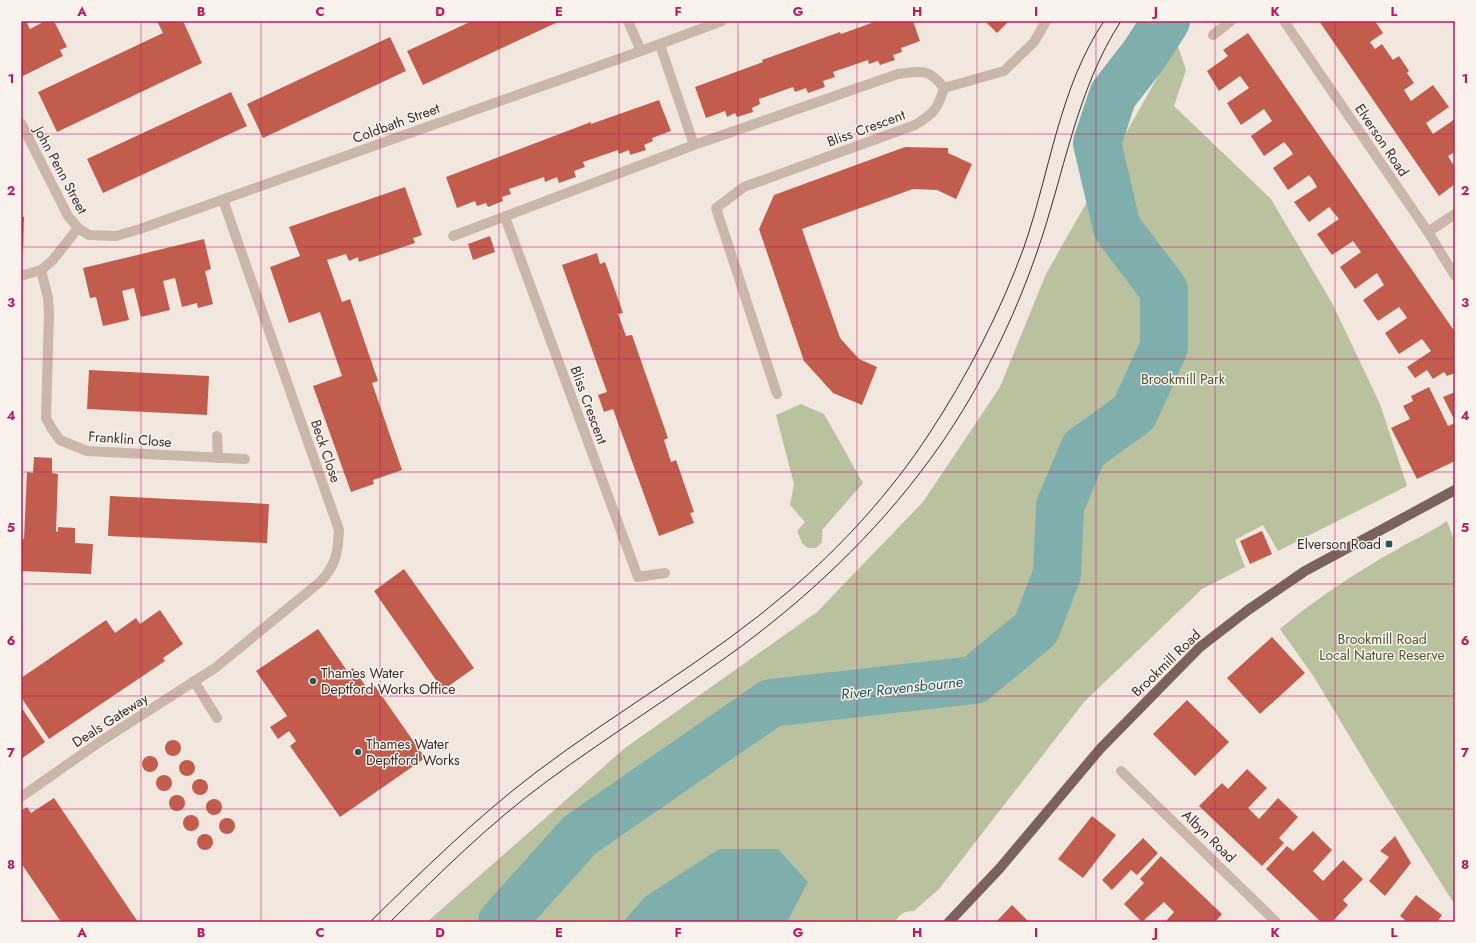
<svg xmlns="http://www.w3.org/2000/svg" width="1476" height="943" viewBox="0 0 1476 943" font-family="Jost,sans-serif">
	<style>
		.green { fill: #b9c19f }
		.water { fill: #7fafac }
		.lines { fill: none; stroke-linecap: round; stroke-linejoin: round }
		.river { stroke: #7fafac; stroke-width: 48 }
		.building { fill: #c25d4d }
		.street { stroke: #cab6ab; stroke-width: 10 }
		.primary { stroke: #7a635c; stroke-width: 10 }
		.tram { stroke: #382d2a; stroke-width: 1 }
		.grid { fill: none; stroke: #c2185b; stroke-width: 1; stroke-opacity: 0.55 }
		.poi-dot { fill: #205957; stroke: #faf2ec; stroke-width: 1.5 }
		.labels { text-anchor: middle; stroke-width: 3; stroke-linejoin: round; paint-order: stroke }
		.street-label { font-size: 14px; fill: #382d2a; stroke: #faf2ec }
		.park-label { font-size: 14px; fill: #4c562e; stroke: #faf2ec }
		.poi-label { font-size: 14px; fill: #382d2a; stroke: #faf2ec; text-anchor: start }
		.water-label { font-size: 15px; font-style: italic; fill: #205957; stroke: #faf2ec }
		.neatline { fill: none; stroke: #c2185b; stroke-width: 1.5 }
		.grid-label { font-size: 13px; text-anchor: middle; font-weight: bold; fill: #c2185b }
	</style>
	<rect width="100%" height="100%" fill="#f2e7df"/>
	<g class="green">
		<path d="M 1177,43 L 1186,70 L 1174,106 L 1271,199 L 1332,303 L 1380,404 L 1407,486 L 1278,551 L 1263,525 L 1235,540 L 1245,567 L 1202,589 L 1084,702 L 939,889 L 914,911 C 905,911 899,914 895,922 L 427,922 L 625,748 L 817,612 L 923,502 L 1000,387 L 1046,274 Z"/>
		<path d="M 801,404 L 824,414 L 863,483 L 822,530 L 822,542 L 816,548 L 808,548 L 802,543 L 797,531 L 805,522 L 790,505 L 794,484 L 776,415 Z"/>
		<path d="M 1447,521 L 1455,543 L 1455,905 L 1371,772 L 1314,677 L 1280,629 C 1313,601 1358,571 1396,550 C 1413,540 1431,532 1447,521 Z"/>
	</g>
	<path class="water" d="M 719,849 L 778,849 L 808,882 L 787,922 L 623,922 L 645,897 Z"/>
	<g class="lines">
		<path class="river" d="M 502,922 L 580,835 L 771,703 L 974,680 L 1036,629 L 1057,574 L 1060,506 L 1084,449 L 1134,413 L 1164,347 L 1164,290 L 1117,228 L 1097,143 L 1113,95 L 1144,55 L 1166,21"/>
	</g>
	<g class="building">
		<path d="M 21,21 L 32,21 L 27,23 L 30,29 L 45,21 L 54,21 L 67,47 L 60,50 L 63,56 L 21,77 Z"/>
		<path d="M 157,21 L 183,21 L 202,63 L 57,132 L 38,92 L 163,33 Z"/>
		<path d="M 472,21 L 560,21 L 423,85 L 407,51 Z"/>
		<path d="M 877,21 L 913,21 L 920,41 L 901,48 L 902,52 L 893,55 L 895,60 L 880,65 L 878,61 L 869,64 L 868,60 L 833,72 L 835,77 L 823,81 L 825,87 L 808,93 L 806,88 L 795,92 L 793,87 L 759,99 L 760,104 L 752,108 L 753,112 L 737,117 L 735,113 L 727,117 L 725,111 L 706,118 L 695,87 L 763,62 L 762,60 L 840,32 L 841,34 Z"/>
		<path d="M 985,21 L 1009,21 L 997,33 Z"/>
		<path d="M 1319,21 L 1375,21 L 1383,33 L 1370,42 L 1375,49 L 1382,44 L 1393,60 L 1399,56 L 1409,71 L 1407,73 L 1414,83 L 1404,90 L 1411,101 L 1433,85 L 1449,107 L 1426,123 L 1433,134 L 1455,119 L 1455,152 L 1448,156 L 1455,168 L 1455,184 L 1439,196 Z"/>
		<path d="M 1248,33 L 1455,332 L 1455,373 L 1447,376 L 1444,372 L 1433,379 L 1427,370 L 1415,378 L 1407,367 L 1431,351 L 1422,339 L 1399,354 L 1385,333 L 1407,318 L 1403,312 L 1399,307 L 1378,321 L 1363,300 L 1384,285 L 1377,273 L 1355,289 L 1340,267 L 1361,252 L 1353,241 L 1332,255 L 1317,234 L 1339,219 L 1329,207 L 1309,222 L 1294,202 L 1317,187 L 1313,180 L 1309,175 L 1288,190 L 1273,168 L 1293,154 L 1289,148 L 1284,142 L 1264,156 L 1251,136 L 1272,121 L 1264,109 L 1241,125 L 1227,103 L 1249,88 L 1240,76 L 1219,91 L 1207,71 L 1228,56 L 1223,50 Z"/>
		<path d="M 390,37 L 406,71 L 263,138 L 247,104 Z"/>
		<path d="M 231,92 L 247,126 L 103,193 L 87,159 Z"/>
		<path d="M 659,100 L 671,131 L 652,138 L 653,141 L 644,145 L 646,150 L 630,155 L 629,150 L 619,154 L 618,150 L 583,162 L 585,167 L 574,171 L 576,177 L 559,183 L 557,177 L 545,182 L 544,177 L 509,189 L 511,194 L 502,197 L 503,201 L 488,207 L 486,203 L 477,206 L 475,201 L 457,208 L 446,177 L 591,122 L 591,124 Z"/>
		<path d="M 905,147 L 948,148 L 948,153 L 972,164 L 956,199 L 937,190 L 913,189 L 802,229 L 840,338 L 859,359 L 877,367 L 862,405 L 833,393 L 804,361 L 759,229 L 774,195 Z"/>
		<path d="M 405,187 L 422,235 L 413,238 L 415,243 L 359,262 L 358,257 L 349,261 L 346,254 L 327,260 L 342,302 L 350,299 L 378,381 L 372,383 L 402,470 L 373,480 L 374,484 L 351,492 L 313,386 L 342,376 L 320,312 L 289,323 L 270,267 L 300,256 L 289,227 Z"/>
		<path d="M 21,216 L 24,217 L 23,251 L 21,250 Z"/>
		<path d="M 490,236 L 495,252 L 473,260 L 468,244 Z"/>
		<path d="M 204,239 L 211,269 L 205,271 L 213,304 L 198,308 L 197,303 L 182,307 L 175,278 L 163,281 L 170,310 L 141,317 L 134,288 L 122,291 L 129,320 L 103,326 L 96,297 L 90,298 L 83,268 Z"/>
		<path d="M 597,253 L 600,264 L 605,262 L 623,313 L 618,314 L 626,336 L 632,335 L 668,438 L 664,440 L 671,462 L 676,460 L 694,512 L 690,513 L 694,523 L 659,536 L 613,409 L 604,412 L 598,395 L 607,392 L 562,265 Z"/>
		<path d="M 89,370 L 209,376 L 207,415 L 87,409 Z"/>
		<path d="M 1429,387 L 1448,426 L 1455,423 L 1455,461 L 1417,479 L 1391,428 L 1410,419 L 1403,406 L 1413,401 L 1411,396 Z"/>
		<path d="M 1455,392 L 1455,421 L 1443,397 Z"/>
		<path d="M 34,457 L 52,458 L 52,473 L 58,474 L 56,531 L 58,532 L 58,527 L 75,528 L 75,543 L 93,544 L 91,574 L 21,571 L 21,539 L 24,539 L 27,472 L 33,473 Z"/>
		<path d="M 110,496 L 269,504 L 267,543 L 108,536 Z"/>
		<path d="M 1262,531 L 1272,554 L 1250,564 L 1240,541 Z"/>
		<path d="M 404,569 L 474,668 L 443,690 L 374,591 Z"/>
		<path d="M 160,610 L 183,644 L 163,658 L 165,661 L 49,739 L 21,697 L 21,683 L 23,681 L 21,678 L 106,620 L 115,633 L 136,618 L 140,624 Z"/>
		<path d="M 318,629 L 348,672 L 353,668 L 369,691 L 375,686 L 425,758 L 340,817 L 290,746 L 296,741 L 289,731 L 278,739 L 270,727 L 287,716 L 256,671 Z"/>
		<path d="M 1272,637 L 1305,673 L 1260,714 L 1227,678 Z"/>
		<path d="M 1187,700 L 1229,742 L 1195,776 L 1153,734 Z"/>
		<path d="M 21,707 L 45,742 L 21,759 Z"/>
		<circle cx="173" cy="748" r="8"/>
		<circle cx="150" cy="764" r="8"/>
		<circle cx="187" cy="768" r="8"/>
		<path d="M 1247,769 L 1267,788 L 1248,808 L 1259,819 L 1278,798 L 1298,817 L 1279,838 L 1284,843 L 1262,866 L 1199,806 L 1222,783 L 1228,789 Z"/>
		<circle cx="164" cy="783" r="8"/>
		<circle cx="200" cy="787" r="8"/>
		<circle cx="177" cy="803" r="8"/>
		<path d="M 54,798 L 138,922 L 61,922 L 21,863 L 21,811 L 27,807 L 31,813 Z"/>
		<circle cx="214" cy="807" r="8"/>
		<circle cx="191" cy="823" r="8"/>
		<path d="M 1092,816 L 1116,835 L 1083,878 L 1058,859 Z"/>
		<circle cx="227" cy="826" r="8"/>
		<path d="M 1313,831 L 1332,850 L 1313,871 L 1323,881 L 1343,860 L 1363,879 L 1343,900 L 1348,905 L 1332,922 L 1321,922 L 1266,869 L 1287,846 L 1293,851 Z"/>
		<circle cx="205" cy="842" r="8"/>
		<path d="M 1395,836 L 1411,863 L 1385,896 L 1369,881 L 1389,857 L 1380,851 Z"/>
		<path d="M 1143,838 L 1158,853 L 1137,875 L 1131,870 L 1112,890 L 1102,880 Z"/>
		<path d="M 1161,856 L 1222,914 L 1215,922 L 1165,922 L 1174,912 L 1164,902 L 1142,922 L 1124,904 L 1144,883 L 1140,879 Z"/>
		<path d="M 1416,895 L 1442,915 L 1437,922 L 1404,922 L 1405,920 L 1400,916 Z"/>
		<path d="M 1012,905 L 1029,922 L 996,922 Z"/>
	</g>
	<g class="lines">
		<g class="street">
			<path d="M 628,21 L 641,51"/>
			<path d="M 1284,21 L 1428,232 L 1455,276"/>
			<path d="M 1213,35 L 1231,21"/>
			<path d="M 660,45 L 694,145"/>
			<path d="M 944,88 L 1004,71 L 1034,42 L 1046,21"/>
			<path d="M 21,123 L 68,216 L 78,228 L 89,235 L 116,236 L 140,229 L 641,51 L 722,21"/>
			<path d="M 505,217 L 638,577 L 665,573"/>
			<path d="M 1428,232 L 1455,214"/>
			<path d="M 453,236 L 694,145 L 898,74 C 921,71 929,68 944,88 C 938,109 933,114 915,125 L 744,187 L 716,208 L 777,394"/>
			<path d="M 41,270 L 48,298 L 49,313 L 46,418 L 52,429 L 60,440 L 87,451 L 245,459"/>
			<path d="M 21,276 L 41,270 L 52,261 L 78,228"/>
			<path d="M 217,436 L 218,458"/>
			<path d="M 194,681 L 217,718"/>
			<path d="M 1121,771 L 1276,922"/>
			<path d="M 21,797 L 98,743 L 215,668 L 320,582 C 336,566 338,552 339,530 L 223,200"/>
		</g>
		<path class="primary" d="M 949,922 L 1000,868 L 1100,749 L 1200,647 L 1248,610 L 1305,571 L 1455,490"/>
		<g class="tram">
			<path d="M 370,922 C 423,870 476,818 535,773 C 618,710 710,659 789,591 C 842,546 891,492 929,434 C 967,376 1000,313 1024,247 C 1050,172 1059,88 1104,21"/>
			<path d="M 390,922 C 440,873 490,823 546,782 C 611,734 679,692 743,645 C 819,588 887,522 941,444 C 981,386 1014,319 1037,252 C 1064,175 1076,90 1121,21"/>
		</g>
	</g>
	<path class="grid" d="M 141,21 L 141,922M 261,21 L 261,922M 380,21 L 380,922M 499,21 L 499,922M 619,21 L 619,922M 738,21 L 738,922M 857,21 L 857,922M 977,21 L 977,922M 1096,21 L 1096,922M 1215,21 L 1215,922M 1335,21 L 1335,922M 21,134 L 1455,134M 21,247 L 1455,247M 21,359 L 1455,359M 21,472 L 1455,472M 21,584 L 1455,584M 21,696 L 1455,696M 21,809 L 1455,809"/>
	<g class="poi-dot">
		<rect x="1385" y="540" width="8" height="8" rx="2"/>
		<circle cx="313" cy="681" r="4"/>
		<circle cx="358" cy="752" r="4"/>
	</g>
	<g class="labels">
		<g class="street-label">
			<text transform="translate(396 123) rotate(-20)" y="5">Coldbath Street</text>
			<text transform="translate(866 128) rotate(-20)" y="5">Bliss Crescent</text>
			<text transform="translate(1382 140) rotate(56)" y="5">Elverson Road</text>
			<text transform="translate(61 170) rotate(62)" y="5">John Penn Street</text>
			<text transform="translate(589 405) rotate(70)" y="5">Bliss Crescent</text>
			<text transform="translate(130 439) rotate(4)" y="5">Franklin Close</text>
			<text transform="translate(326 451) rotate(71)" y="5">Beck Close</text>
			<text transform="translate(1166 663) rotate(-44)" y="5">Brookmill Road</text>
			<text transform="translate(110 720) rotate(-33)" y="5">Deals Gateway</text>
			<text transform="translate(1209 836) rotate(44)" y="5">Albyn Road</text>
		</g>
		<g class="park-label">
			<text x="1183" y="384">Brookmill Park</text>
			<text x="1382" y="644">Brookmill Road<tspan x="1382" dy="16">Local Nature Reserve</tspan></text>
		</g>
		<g class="poi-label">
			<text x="1381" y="549" text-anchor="end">Elverson Road</text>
			<text x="321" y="678">Thames Water<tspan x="321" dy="16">Deptford Works Office</tspan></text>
			<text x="366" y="749">Thames Water<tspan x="366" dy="16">Deptford Works</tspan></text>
		</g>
		<g class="water-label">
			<text transform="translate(902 688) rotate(-6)" y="5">River Ravensbourne</text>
		</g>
	</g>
	<rect width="1476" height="943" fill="none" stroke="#faf2ec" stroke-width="44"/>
	<rect x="22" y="22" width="1432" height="899" class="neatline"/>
	<g class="grid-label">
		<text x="82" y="16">A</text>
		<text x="201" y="16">B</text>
		<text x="320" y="16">C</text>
		<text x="440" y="16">D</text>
		<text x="559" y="16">E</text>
		<text x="678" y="16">F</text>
		<text x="798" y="16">G</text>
		<text x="917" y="16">H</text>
		<text x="1036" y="16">I</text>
		<text x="1156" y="16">J</text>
		<text x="1275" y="16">K</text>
		<text x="1394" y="16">L</text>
		<text x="11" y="83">1</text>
		<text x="1465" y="83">1</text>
		<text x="11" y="195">2</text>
		<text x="1465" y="195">2</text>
		<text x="11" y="307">3</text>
		<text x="1465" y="307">3</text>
		<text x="11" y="420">4</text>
		<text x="1465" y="420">4</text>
		<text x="11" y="532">5</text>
		<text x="1465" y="532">5</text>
		<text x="11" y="645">6</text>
		<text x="1465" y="645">6</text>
		<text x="11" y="757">7</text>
		<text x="1465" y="757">7</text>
		<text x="11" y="869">8</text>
		<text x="1465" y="869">8</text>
		<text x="82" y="937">A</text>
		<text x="201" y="937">B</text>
		<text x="320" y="937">C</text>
		<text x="440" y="937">D</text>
		<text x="559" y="937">E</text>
		<text x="678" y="937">F</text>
		<text x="798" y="937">G</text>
		<text x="917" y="937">H</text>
		<text x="1036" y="937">I</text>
		<text x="1156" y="937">J</text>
		<text x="1275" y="937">K</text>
		<text x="1394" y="937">L</text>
	</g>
</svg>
